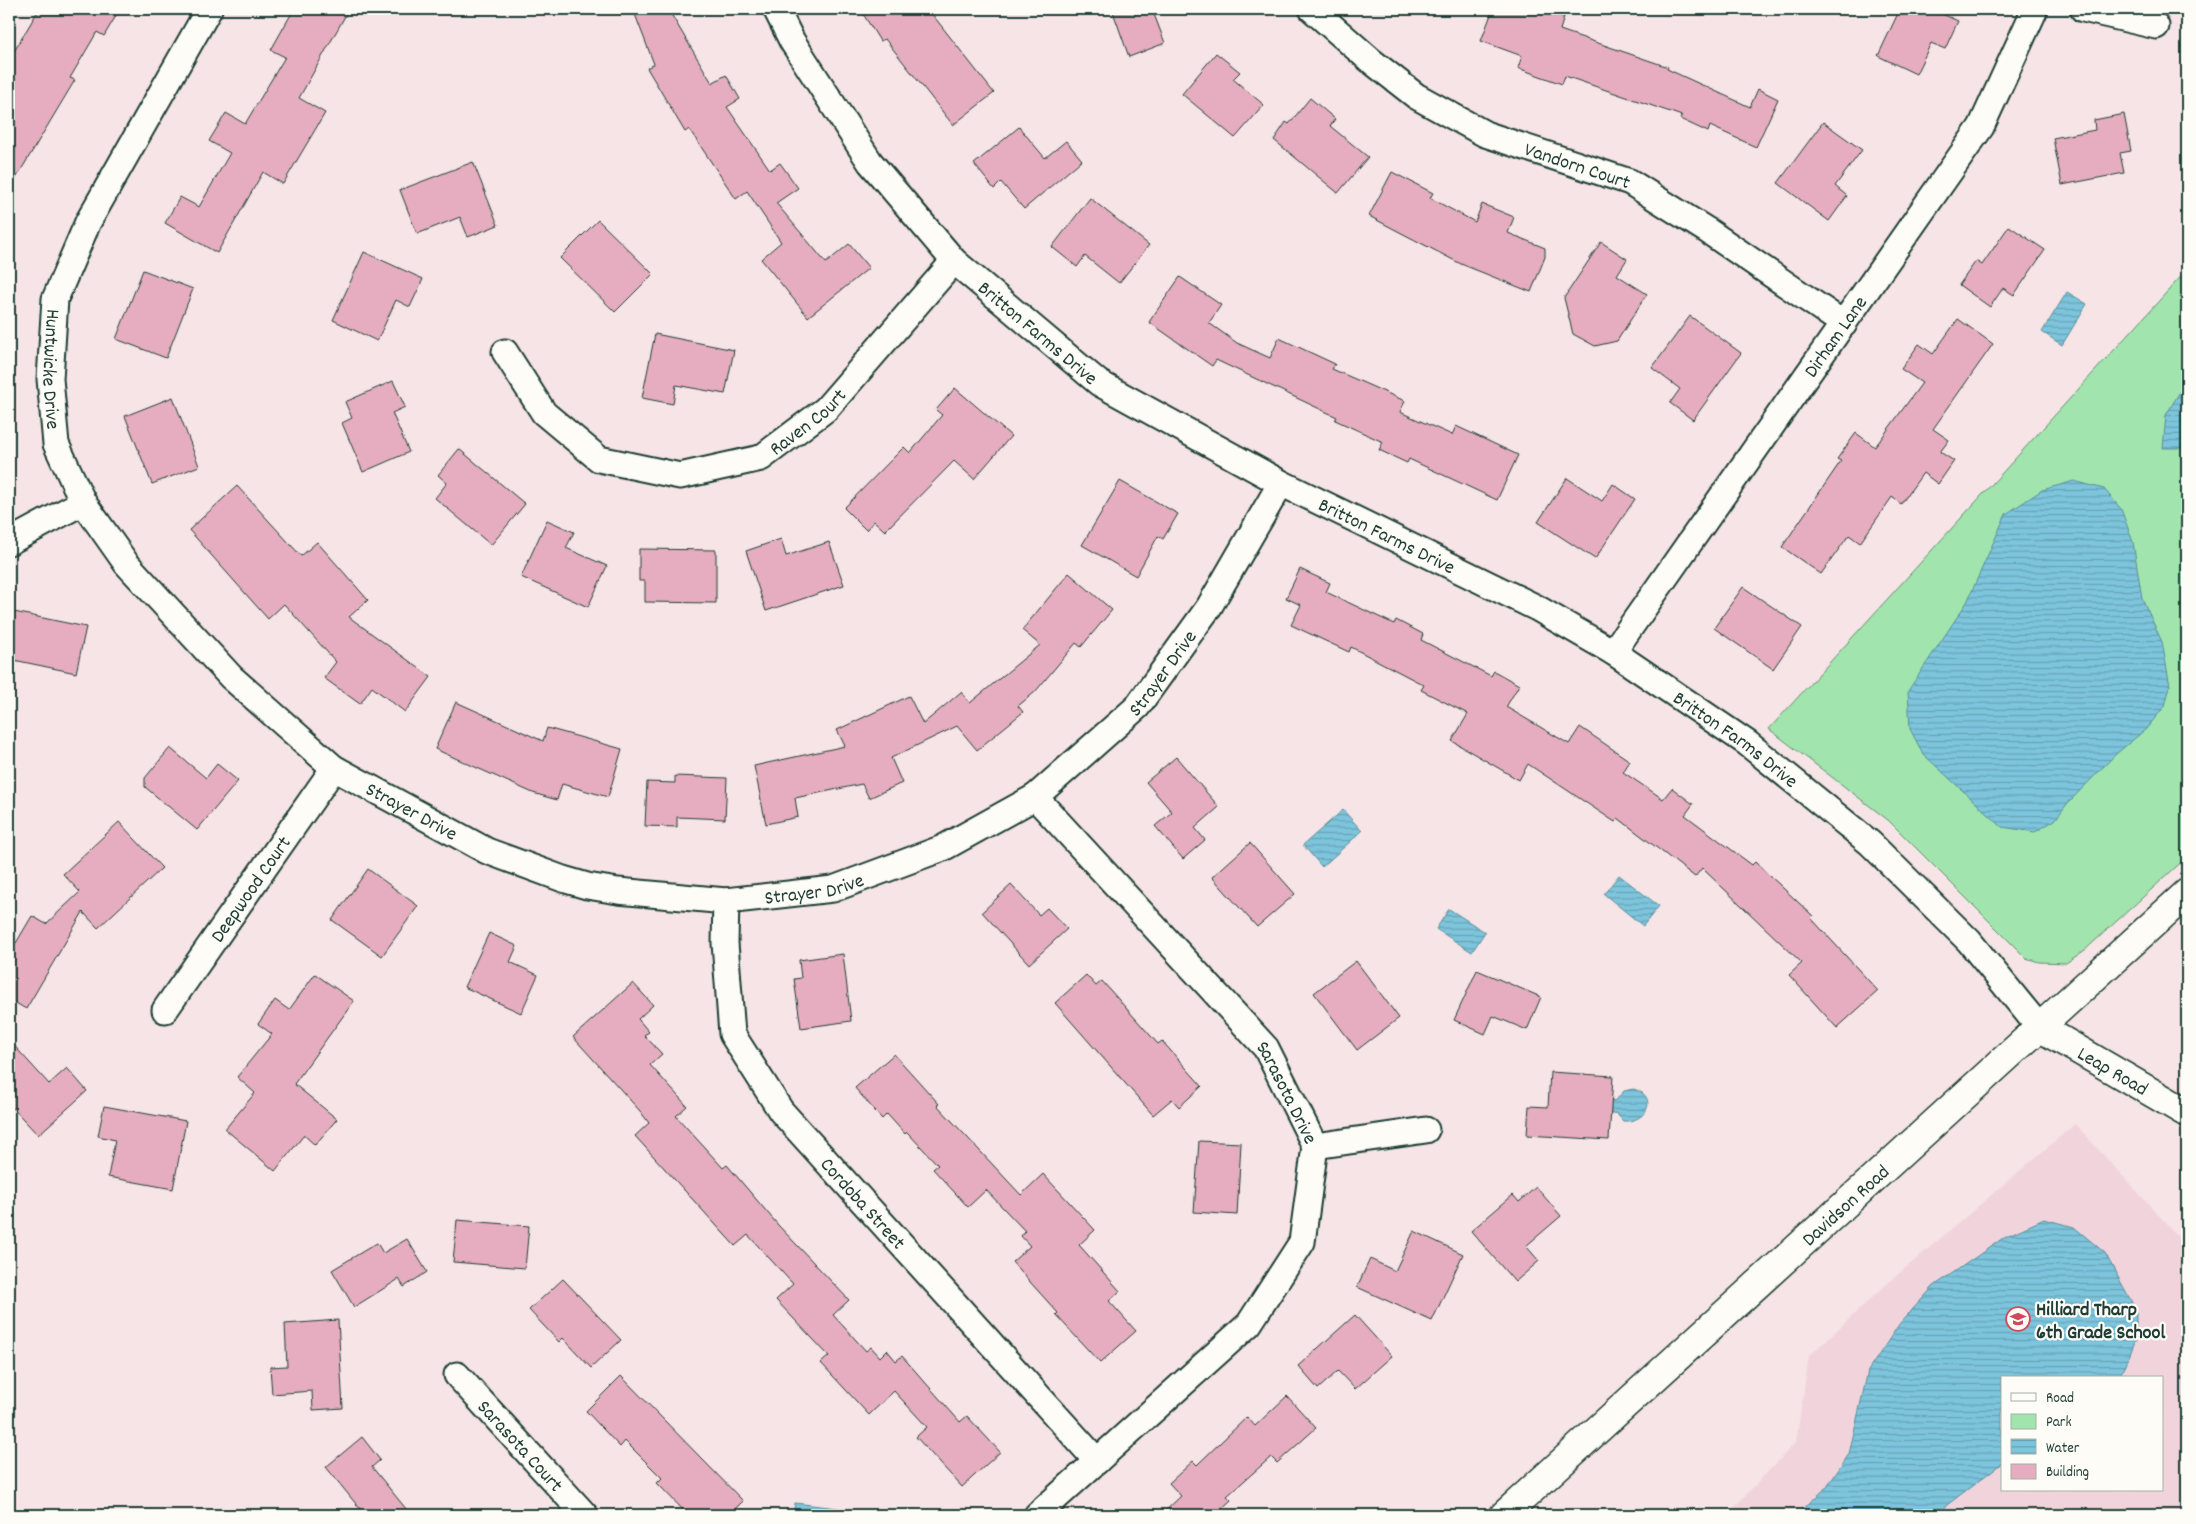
<svg xmlns="http://www.w3.org/2000/svg" width="2196" height="1524" viewBox="0 0 2196 1524" font-family="Dekko,sans-serif">
	<style>
		.built { fill: #f1d4db; fill-rule: evenodd }
		.park { fill: #a2e4ad; stroke: #609070 }
		.water { fill: url(#water-rules); stroke: #578f99 }
		.building { fill: #e6adc0; stroke: #1f3d34 }
		.lines { fill: none; stroke-linecap: round; stroke-linejoin: round }
		.minor-casing { stroke: #1f3d34; stroke-width: 29 }
		.tertiary-casing { stroke: #1f3d34; stroke-width: 31 }
		.secondary-casing { stroke: #1f3d34; stroke-width: 31 }
		.minor { stroke: #fdfcf7; stroke-width: 25 }
		.tertiary { stroke: #fdfcf7; stroke-width: 28 }
		.secondary { stroke: #fdfcf7; stroke-width: 28 }
		.labels { text-anchor: middle; stroke-width: 4.5; stroke-linejoin: round; paint-order: stroke }
		.street-label { font-size: 20px; fill: #1f3d34; stroke: #fdfcf7 }
		.poi-label { font-size: 20px; font-weight: bold; fill: #1f3d34; stroke: #fdfcf7; text-anchor: start }
	</style>
	<defs>
		<pattern id="water-rules" width="6" height="5" patternUnits="userSpaceOnUse" patternTransform="scale(1.25)"><rect width="6" height="5" fill="#7dc5dd"/><path d="M0 2.5h6" fill="none" stroke="#66a1b4"/></pattern>
	</defs>
	<rect width="100%" height="100%" fill="#f6e4e6"/>
	<filter id="ink" filterUnits="userSpaceOnUse"><feTurbulence type="fractalNoise" baseFrequency=".02" numOctaves="2"/><feDisplacementMap in="SourceGraphic" scale="10" xChannelSelector="R" yChannelSelector="G"/><feConvolveMatrix kernelMatrix="1 2 1 2 8 2 1 2 1" color-interpolation-filters="sRGB"/></filter>
	<g filter="url(#ink)">
		<path class="built" d="M 2075,1124 L 2187,1246 L 2187,1515 L 1727,1515 L 1796,1442 L 1809,1356 L 1888,1283 ZM 2002,1378 L 2162,1378 L 2162,1490 L 2002,1490 Z"/>
		<path class="park" d="M 2187,270 L 2187,857 L 2085,950 L 2066,963 L 2039,962 L 2026,958 L 1888,820 L 1769,729 Z"/>
		<g class="water">
			<path d="M 2067,292 L 2087,304 L 2062,345 L 2042,332 Z"/>
			<path d="M 2187,380 L 2187,448 L 2163,448 L 2166,415 Z"/>
			<path d="M 2074,481 L 2104,489 L 2121,509 L 2133,542 L 2142,598 L 2162,642 L 2170,686 L 2165,706 L 2146,729 L 2116,754 L 2067,804 L 2055,820 L 2035,832 L 2002,827 L 1923,754 L 1910,729 L 1908,691 L 1967,602 L 2006,514 L 2042,490 Z"/>
			<path d="M 1343,810 L 1362,831 L 1322,867 L 1303,845 Z"/>
			<path d="M 1619,875 L 1659,906 L 1643,926 L 1604,894 Z"/>
			<path d="M 1449,909 L 1485,932 L 1472,952 L 1436,929 Z"/>
			<path d="M 1633,1089 C 1659,1095 1648,1123 1623,1121 L 1616,1113 L 1611,1114 L 1610,1101 L 1616,1100 L 1624,1091 Z"/>
			<path d="M 2044,1219 L 2074,1227 L 2105,1253 L 2136,1310 L 2136,1339 L 2124,1369 L 2117,1378 L 2002,1378 L 2002,1463 L 1934,1515 L 1796,1515 L 1827,1487 L 1849,1454 L 1868,1371 L 1900,1323 L 1934,1286 L 2006,1236 Z"/>
			<path d="M 795,1503 L 838,1508 L 837,1515 L 793,1515 Z"/>
		</g>
		<g class="building">
			<path d="M 39,9 L 120,9 L 104,36 L 97,32 L 70,78 L 75,80 L 9,190 L 9,60 Z"/>
			<path d="M 294,9 L 349,9 L 299,98 L 325,113 L 283,184 L 263,172 L 217,253 L 165,223 L 180,197 L 199,207 L 230,153 L 209,141 L 226,113 L 245,124 L 285,57 L 271,50 Z"/>
			<path d="M 633,9 L 668,9 L 712,83 L 726,75 L 740,99 L 727,107 L 770,170 L 780,163 L 798,188 L 776,203 L 826,263 L 849,244 L 869,268 L 808,317 L 761,259 L 781,242 L 747,191 L 736,199 L 689,129 L 685,132 L 647,68 L 654,64 Z"/>
			<path d="M 860,9 L 928,9 L 994,93 L 953,125 L 885,39 L 880,41 Z"/>
			<path d="M 1112,9 L 1152,9 L 1165,43 L 1129,57 Z"/>
			<path d="M 1493,9 L 1540,9 L 1564,17 L 1560,30 L 1668,67 L 1667,69 L 1750,107 L 1758,89 L 1778,99 L 1756,147 L 1710,126 L 1708,132 L 1680,119 L 1682,116 L 1565,76 L 1562,84 L 1518,68 L 1522,56 L 1481,41 Z"/>
			<path d="M 1900,9 L 1931,9 L 1958,21 L 1945,49 L 1931,43 L 1916,74 L 1878,56 Z"/>
			<path d="M 1216,53 L 1240,72 L 1233,79 L 1264,105 L 1235,138 L 1182,94 Z"/>
			<path d="M 1310,98 L 1335,119 L 1330,126 L 1368,157 L 1338,193 L 1274,140 L 1286,122 L 1289,124 Z"/>
			<path d="M 2124,114 L 2131,151 L 2120,153 L 2124,173 L 2062,185 L 2053,138 L 2095,130 L 2094,120 Z"/>
			<path d="M 1823,122 L 1862,150 L 1835,186 L 1847,196 L 1829,221 L 1778,183 Z"/>
			<path d="M 1019,127 L 1045,158 L 1066,141 L 1082,160 L 1024,209 L 1001,182 L 994,189 L 974,164 Z"/>
			<path d="M 473,162 L 498,225 L 468,237 L 460,217 L 417,234 L 400,190 Z"/>
			<path d="M 1392,172 L 1433,193 L 1430,198 L 1475,222 L 1482,204 L 1514,217 L 1508,233 L 1545,248 L 1545,257 L 1531,292 L 1461,264 L 1369,216 Z"/>
			<path d="M 1090,198 L 1149,245 L 1119,283 L 1085,256 L 1077,267 L 1052,247 Z"/>
			<path d="M 598,220 L 653,274 L 615,312 L 560,258 Z"/>
			<path d="M 2009,226 L 2045,250 L 2014,295 L 2003,288 L 1990,307 L 1959,285 L 1976,261 L 1982,265 Z"/>
			<path d="M 1601,242 L 1627,259 L 1617,275 L 1647,294 L 1617,341 L 1595,346 L 1573,334 L 1564,298 Z"/>
			<path d="M 364,252 L 423,279 L 410,307 L 396,300 L 377,341 L 333,320 Z"/>
			<path d="M 143,270 L 193,289 L 166,358 L 116,339 Z"/>
			<path d="M 1180,277 L 1221,305 L 1209,323 L 1237,343 L 1270,358 L 1279,338 L 1335,364 L 1332,369 L 1405,401 L 1400,412 L 1452,435 L 1456,426 L 1518,455 L 1497,500 L 1409,459 L 1407,463 L 1379,450 L 1383,442 L 1335,420 L 1337,417 L 1216,360 L 1212,366 L 1149,322 Z"/>
			<path d="M 1690,316 L 1741,353 L 1693,420 L 1670,403 L 1680,389 L 1652,368 Z"/>
			<path d="M 1958,319 L 1993,344 L 1933,429 L 1949,440 L 1940,452 L 1954,461 L 1938,484 L 1923,473 L 1901,504 L 1892,497 L 1860,543 L 1849,535 L 1821,574 L 1782,547 L 1841,461 L 1837,459 L 1856,433 L 1875,447 L 1922,383 L 1901,369 L 1919,344 L 1933,354 Z"/>
			<path d="M 655,334 L 734,350 L 725,394 L 676,385 L 673,404 L 642,398 Z"/>
			<path d="M 393,381 L 405,407 L 392,413 L 409,452 L 363,472 L 342,423 L 352,418 L 345,402 Z"/>
			<path d="M 955,388 L 1011,436 L 974,479 L 954,461 L 885,531 L 874,521 L 866,530 L 844,508 L 904,447 L 910,453 L 942,415 L 936,410 Z"/>
			<path d="M 173,397 L 199,466 L 152,484 L 125,416 Z"/>
			<path d="M 459,449 L 525,504 L 491,545 L 435,498 L 447,483 L 438,475 Z"/>
			<path d="M 1567,478 L 1602,501 L 1613,484 L 1635,499 L 1595,559 L 1538,522 Z"/>
			<path d="M 1120,481 L 1178,514 L 1163,539 L 1158,536 L 1136,576 L 1082,545 Z"/>
			<path d="M 237,486 L 301,556 L 317,542 L 368,600 L 349,617 L 431,677 L 405,712 L 372,687 L 360,704 L 324,678 L 336,662 L 284,604 L 268,619 L 189,530 Z"/>
			<path d="M 547,520 L 574,532 L 566,548 L 607,566 L 588,607 L 521,577 Z"/>
			<path d="M 781,539 L 786,556 L 829,542 L 844,585 L 766,611 L 746,551 Z"/>
			<path d="M 639,549 L 716,550 L 716,603 L 645,602 L 645,581 L 639,581 Z"/>
			<path d="M 1300,569 L 1330,583 L 1326,592 L 1394,624 L 1396,620 L 1423,634 L 1421,640 L 1491,676 L 1494,671 L 1519,685 L 1506,707 L 1569,744 L 1580,727 L 1630,761 L 1623,772 L 1663,799 L 1672,788 L 1693,804 L 1685,815 L 1752,865 L 1755,862 L 1813,916 L 1811,918 L 1878,991 L 1837,1028 L 1789,975 L 1802,963 L 1702,868 L 1695,877 L 1618,818 L 1615,822 L 1528,764 L 1519,780 L 1452,741 L 1468,714 L 1421,690 L 1424,685 L 1351,647 L 1349,652 L 1291,625 L 1301,605 L 1286,598 Z"/>
			<path d="M 1069,573 L 1112,610 L 1081,647 L 1076,643 L 1035,692 L 1018,706 L 1023,712 L 977,750 L 957,726 L 891,758 L 902,783 L 869,798 L 862,784 L 795,798 L 798,817 L 766,824 L 754,766 L 845,746 L 837,730 L 909,696 L 923,724 L 961,692 L 970,703 L 1040,645 L 1022,630 Z"/>
			<path d="M 1743,587 L 1802,627 L 1773,669 L 1714,628 Z"/>
			<path d="M 14,612 L 86,627 L 76,673 L 9,659 L 9,635 Z"/>
			<path d="M 456,702 L 543,741 L 547,728 L 622,749 L 608,797 L 562,784 L 557,800 L 533,793 L 435,749 Z"/>
			<path d="M 170,748 L 206,778 L 217,764 L 238,781 L 197,830 L 145,787 L 145,778 Z"/>
			<path d="M 1176,757 L 1219,807 L 1195,828 L 1205,840 L 1183,859 L 1155,826 L 1172,812 L 1146,782 Z"/>
			<path d="M 675,776 L 727,778 L 725,819 L 677,817 L 677,827 L 645,826 L 647,782 L 675,783 Z"/>
			<path d="M 119,822 L 162,868 L 98,928 L 83,912 L 26,1009 L 9,999 L 9,940 L 16,943 L 32,916 L 46,924 L 80,892 L 63,874 Z"/>
			<path d="M 1250,843 L 1295,894 L 1257,927 L 1212,877 Z"/>
			<path d="M 368,869 L 418,906 L 382,956 L 332,920 Z"/>
			<path d="M 1011,885 L 1039,915 L 1047,908 L 1067,929 L 1029,964 L 982,912 Z"/>
			<path d="M 489,933 L 517,946 L 510,962 L 538,975 L 521,1013 L 464,987 Z"/>
			<path d="M 843,954 L 851,1021 L 801,1028 L 794,979 L 801,978 L 799,960 Z"/>
			<path d="M 1356,961 L 1399,1018 L 1357,1050 L 1314,993 Z"/>
			<path d="M 1477,970 L 1541,997 L 1527,1030 L 1493,1016 L 1485,1034 L 1454,1020 Z"/>
			<path d="M 315,974 L 354,1001 L 294,1084 L 337,1119 L 315,1145 L 304,1135 L 275,1171 L 225,1129 L 255,1093 L 237,1077 L 272,1034 L 258,1024 L 275,1000 L 289,1010 Z"/>
			<path d="M 1086,975 L 1096,986 L 1102,981 L 1158,1044 L 1162,1041 L 1202,1086 L 1179,1107 L 1172,1099 L 1153,1115 L 1055,1003 Z"/>
			<path d="M 633,983 L 653,1005 L 638,1019 L 649,1032 L 644,1035 L 662,1054 L 650,1065 L 687,1106 L 676,1116 L 723,1168 L 727,1165 L 778,1225 L 849,1300 L 833,1315 L 866,1351 L 871,1347 L 880,1357 L 887,1350 L 896,1361 L 902,1356 L 960,1422 L 967,1416 L 1000,1452 L 962,1487 L 916,1437 L 927,1427 L 894,1391 L 869,1415 L 821,1363 L 829,1356 L 776,1300 L 793,1284 L 748,1235 L 735,1246 L 635,1136 L 649,1123 L 640,1111 L 573,1037 Z"/>
			<path d="M 9,1040 L 49,1084 L 67,1068 L 87,1091 L 38,1135 L 9,1104 Z"/>
			<path d="M 894,1054 L 939,1104 L 937,1105 L 1021,1195 L 1043,1174 L 1095,1230 L 1079,1245 L 1120,1291 L 1109,1301 L 1136,1331 L 1100,1363 L 1056,1315 L 1058,1313 L 1012,1262 L 1030,1246 L 1021,1236 L 1025,1231 L 986,1190 L 968,1207 L 933,1169 L 938,1165 L 907,1132 L 905,1134 L 887,1114 L 882,1119 L 855,1088 Z"/>
			<path d="M 1550,1072 L 1613,1076 L 1609,1140 L 1527,1135 L 1529,1106 L 1548,1107 Z"/>
			<path d="M 104,1106 L 186,1121 L 173,1189 L 108,1177 L 115,1140 L 98,1136 Z"/>
			<path d="M 1199,1141 L 1241,1143 L 1237,1215 L 1194,1212 Z"/>
			<path d="M 1536,1187 L 1561,1216 L 1526,1246 L 1539,1261 L 1515,1282 L 1471,1231 L 1513,1195 L 1519,1202 Z"/>
			<path d="M 457,1220 L 529,1226 L 525,1268 L 453,1262 Z"/>
			<path d="M 1414,1231 L 1463,1254 L 1432,1321 L 1357,1287 L 1370,1259 L 1395,1271 Z"/>
			<path d="M 407,1239 L 427,1272 L 404,1287 L 399,1279 L 354,1307 L 332,1270 L 377,1243 L 383,1253 Z"/>
			<path d="M 563,1279 L 621,1340 L 591,1368 L 563,1338 L 559,1342 L 529,1310 Z"/>
			<path d="M 1355,1315 L 1392,1356 L 1355,1389 L 1338,1371 L 1318,1389 L 1298,1366 Z"/>
			<path d="M 338,1320 L 343,1408 L 313,1410 L 312,1391 L 272,1394 L 270,1367 L 287,1366 L 285,1324 Z"/>
			<path d="M 621,1376 L 743,1501 L 729,1515 L 688,1515 L 657,1483 L 662,1478 L 625,1441 L 620,1447 L 586,1411 Z"/>
			<path d="M 1287,1396 L 1316,1428 L 1277,1463 L 1271,1457 L 1227,1496 L 1231,1500 L 1215,1515 L 1161,1515 L 1181,1496 L 1169,1483 L 1193,1461 L 1197,1465 L 1247,1417 L 1255,1426 Z"/>
			<path d="M 362,1437 L 380,1460 L 372,1467 L 411,1515 L 365,1515 L 326,1467 Z"/>
		</g>
		<g class="lines">
			<g class="minor-casing">
				<g id="minor">
					<path id="s1" d="M 209,9 L 88,222 L 55,299 L 50,379 L 56,444 L 83,502 L 126,563 L 231,677 L 334,768 L 487,851 L 563,879 L 587,886 L 618,891 L 726,901 L 833,889 L 943,848 L 1035,797 L 1137,707 L 1209,607 L 1281,483"/>
					<path id="s2" d="M 776,9 L 792,41 L 870,162 L 954,261 L 1099,383 L 1281,483 L 1537,608 L 1613,652 L 1747,743 L 1870,843 L 1969,941 L 2039,1027"/>
					<path id="s3" d="M 1312,9 L 1370,60 L 1416,96 L 1485,134 L 1630,182 L 1708,231 L 1844,324"/>
					<path d="M 2083,9 L 2156,26"/>
					<path id="s4" d="M 505,352 L 544,413 L 599,459 L 680,476 L 761,458 L 826,409 L 954,261"/>
					<path d="M 9,542 L 83,502"/>
					<path id="s5" d="M 1613,652 L 1981,127 L 2035,9"/>
					<path id="s6" d="M 1035,797 L 1266,1048 L 1315,1146 L 1302,1242 L 1249,1324 L 1037,1515"/>
					<path id="s7" d="M 726,901 L 725,943 L 732,1034 L 781,1111 L 1097,1461"/>
					<path id="s8" d="M 165,1010 L 334,768"/>
					<path d="M 1315,1146 L 1426,1130"/>
					<path id="s9" d="M 457,1375 L 585,1515"/>
				</g>
			</g>
			<g class="tertiary-casing">
				<g id="tertiary">
					<path id="s10" d="M 2039,1027 L 2187,1113"/>
				</g>
			</g>
			<g class="secondary-casing">
				<g id="secondary">
					<path id="s11" d="M 1504,1515 L 2187,893"/>
				</g>
			</g>
			<use href="#minor" class="minor"/>
			<use href="#tertiary" class="tertiary"/>
			<use href="#secondary" class="secondary"/>
		</g>
	</g>
	<defs>
		<g id="school-ring" transform="scale(1.25)"><circle r="9.5" fill="#fdfcf7" stroke="#d1495b" stroke-width="1.5"/><path d="M0-5L7-2L0 1L-7-2ZM-4 1L0 2.5L4 1V4Q0 6-4 4Z" fill="#d1495b"/></g>
	</defs>
	<g fill-rule="evenodd">
		<use href="#school-ring" x="2018" y="1319"/>
	</g>
	<g class="labels">
		<g class="street-label">
			<text dy="7" stroke="none"><textPath href="#s3" startOffset="312">Vandorn Court</textPath></text>
			<text dy="7" stroke="none"><textPath href="#s2" startOffset="420">Britton Farms Drive</textPath></text>
			<text dy="7" stroke="none"><textPath href="#s5" startOffset="386">Dirham Lane</textPath></text>
			<text dy="7" stroke="none"><textPath href="#s1" startOffset="399">Huntwicke Drive</textPath></text>
			<text dy="7" stroke="none"><textPath href="#s4" startOffset="369">Raven Court</textPath></text>
			<text dy="7" stroke="none"><textPath href="#s2" startOffset="825">Britton Farms Drive</textPath></text>
			<text dy="7" stroke="none"><textPath href="#s1" startOffset="1834">Strayer Drive</textPath></text>
			<text dy="7" stroke="none"><textPath href="#s2" startOffset="1230">Britton Farms Drive</textPath></text>
			<text dy="7" stroke="none"><textPath href="#s1" startOffset="994">Strayer Drive</textPath></text>
			<text dy="7" stroke="none"><textPath href="#s1" startOffset="1414">Strayer Drive</textPath></text>
			<text dy="7" stroke="none"><textPath href="#s8" startOffset="148">Deepwood Court</textPath></text>
			<text dy="7" stroke="none"><textPath href="#s10" startOffset="86">Leap Road</textPath></text>
			<text dy="7" stroke="none"><textPath href="#s6" startOffset="390">Sarasota Drive</textPath></text>
			<text dy="7" stroke="none"><textPath href="#s7" startOffset="348">Cordoba Street</textPath></text>
			<text dy="7" stroke="none"><textPath href="#s11" startOffset="461">Davidson Road</textPath></text>
			<text dy="7" stroke="none"><textPath href="#s9" startOffset="95">Sarasota Court</textPath></text>
		</g>
		<g class="poi-label">
			<text x="2036" y="1315">Hilliard Tharp<tspan x="2036" dy="23">6th Grade School</tspan></text>
		</g>
	</g>
	<rect width="2196" height="1524" fill="none" stroke="#fdfcf7" stroke-width="30"/>
	<rect x="15" y="15" width="2166" height="1494" fill="none" stroke="#1f3d34" stroke-width="2" filter="url(#ink)"/>
	<rect x="2001" y="1376" width="162" height="115" fill="#fdfcf7" stroke="#a4b0a9"/>
	<rect x="2011" y="1393" width="25" height="8" fill="#fdfcf7" stroke="#a4b0a9"/>
	<text x="2046" y="1402" font-size="15" fill="#1f3d34">Road</text>
	<rect x="2011" y="1414" width="25" height="15" fill="#a2e4ad" stroke="#a4b0a9"/>
	<text x="2046" y="1426" font-size="15" fill="#1f3d34">Park</text>
	<rect x="2011" y="1439" width="25" height="15" fill="url(#water-rules)" stroke="#a4b0a9"/>
	<text x="2046" y="1452" font-size="15" fill="#1f3d34">Water</text>
	<rect x="2011" y="1464" width="25" height="15" fill="#e6adc0" stroke="#a4b0a9"/>
	<text x="2046" y="1476" font-size="15" fill="#1f3d34">Building</text>
</svg>
